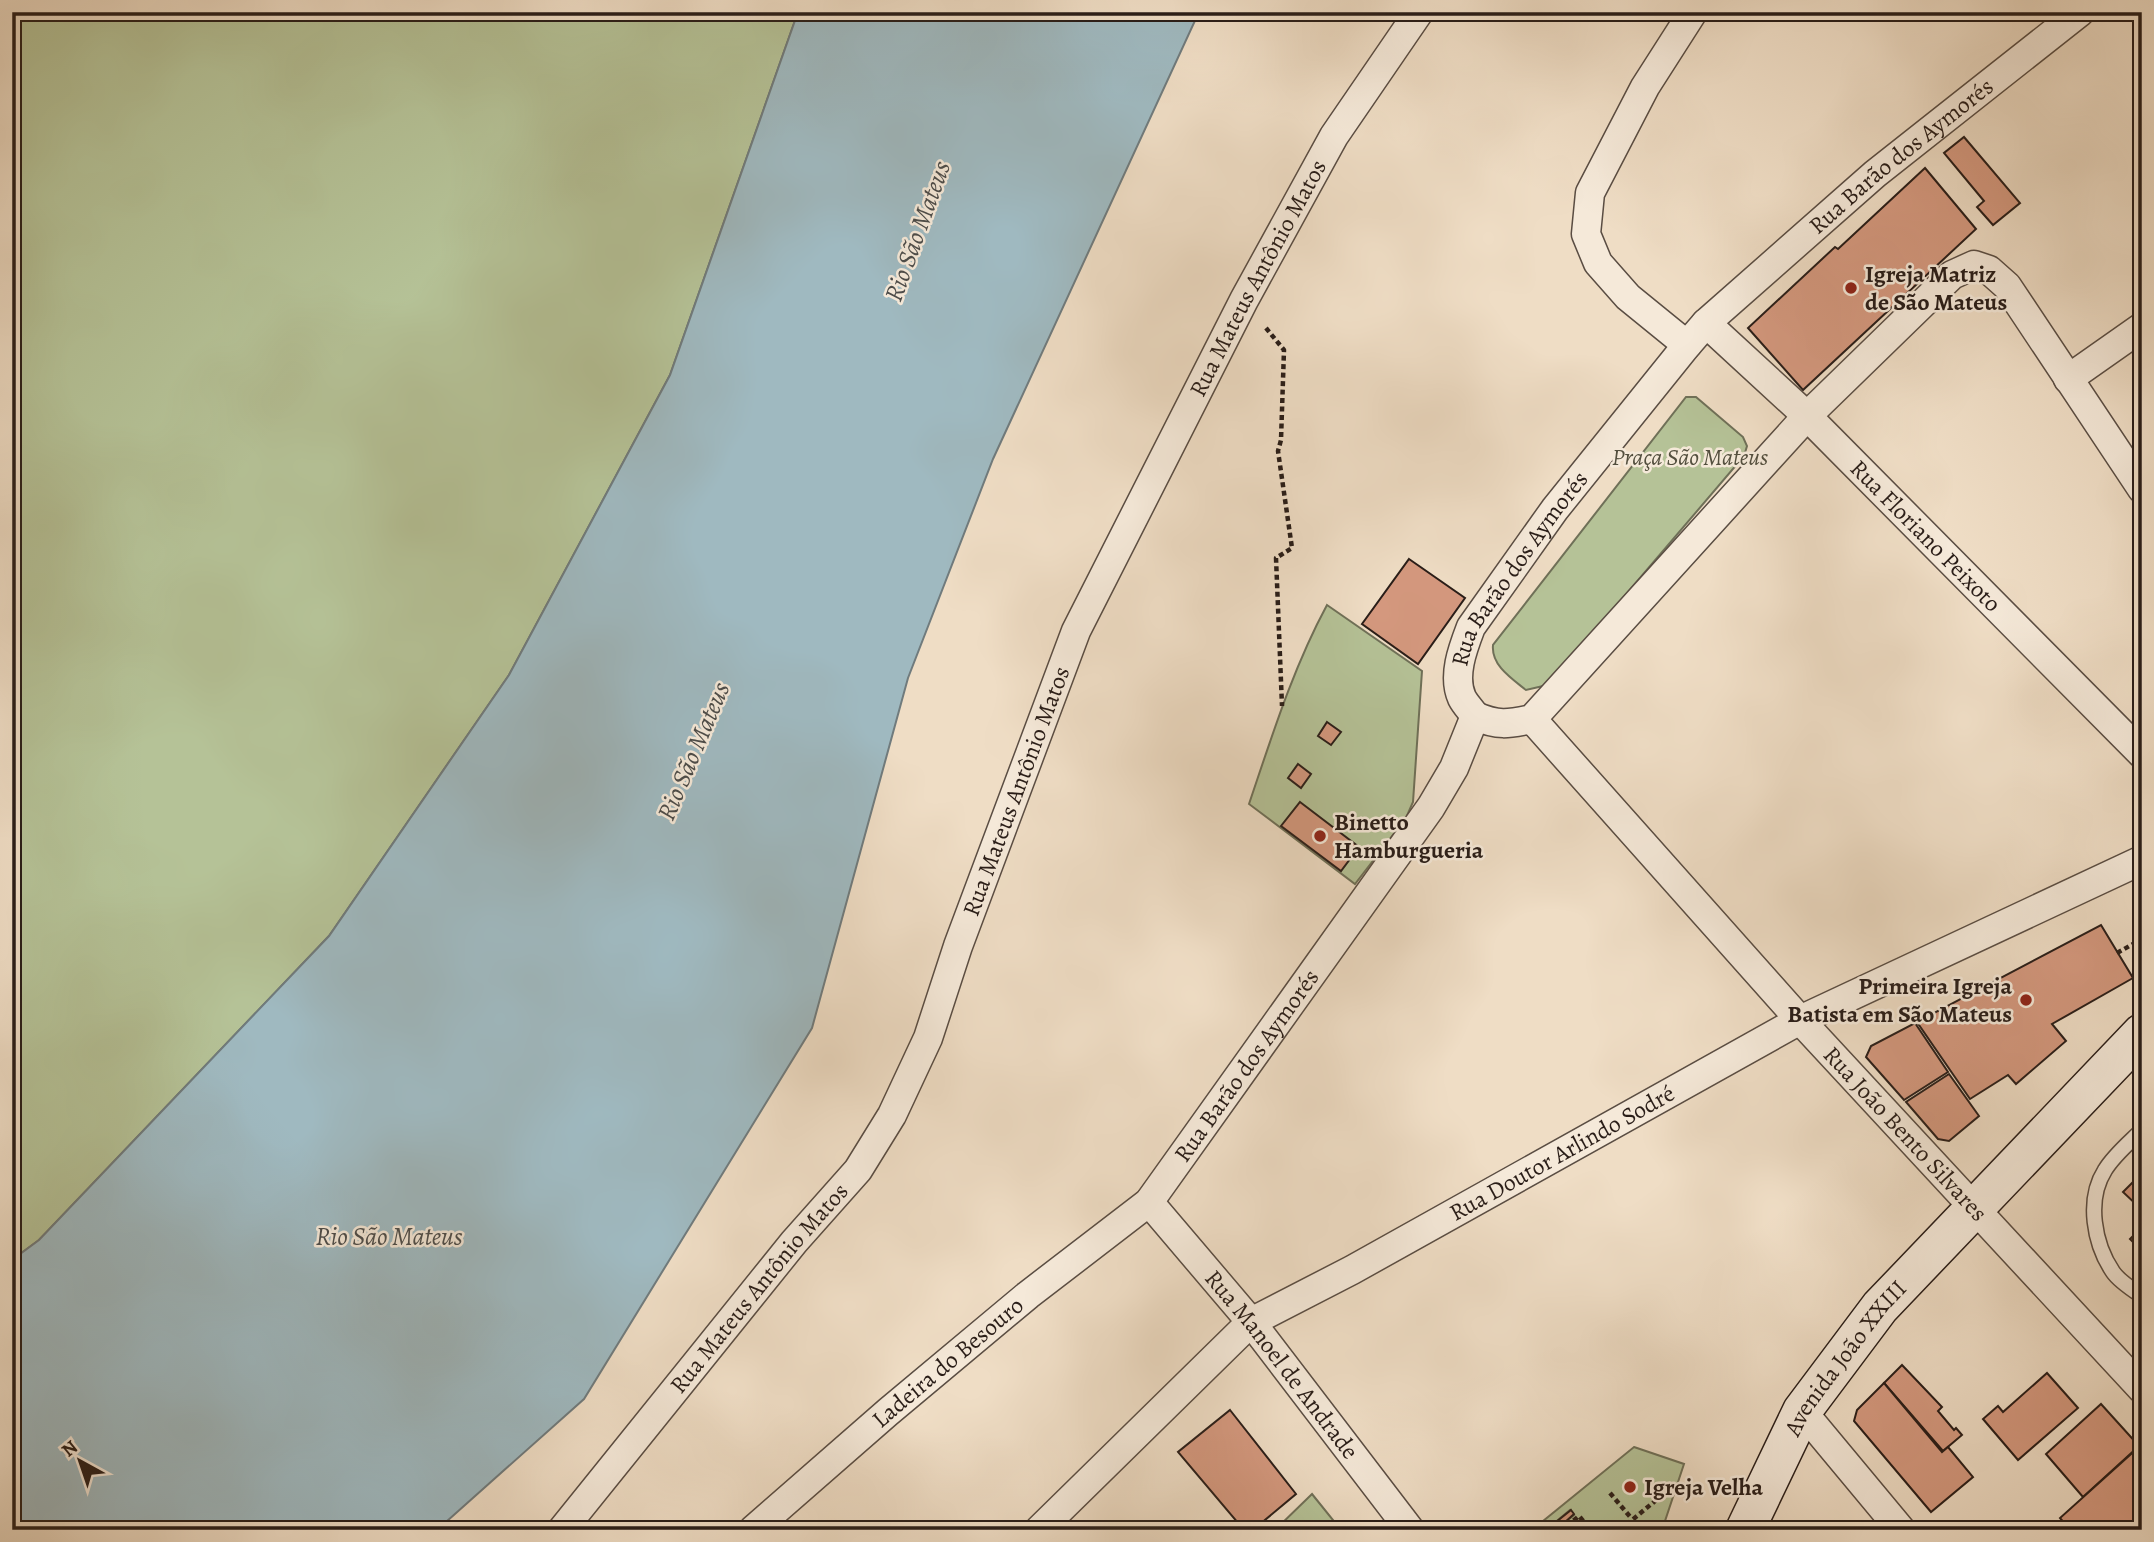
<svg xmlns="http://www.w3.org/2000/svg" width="2154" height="1542" viewBox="0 0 2154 1542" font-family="Alegreya,serif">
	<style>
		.green { fill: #b5c297; stroke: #6f7058; stroke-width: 2 }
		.water { fill: #9fb9c0; stroke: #707b7d; stroke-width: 2 }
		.building { fill: #d4987e; stroke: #291d18; stroke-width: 2 }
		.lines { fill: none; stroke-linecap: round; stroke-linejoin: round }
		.lane-casing { stroke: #5a4d43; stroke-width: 17 }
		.street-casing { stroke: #5a4d43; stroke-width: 31 }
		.secondary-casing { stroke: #291d18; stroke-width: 41 }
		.path { stroke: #291d18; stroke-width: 4.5; stroke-dasharray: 5 3.5; stroke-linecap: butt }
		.lane { stroke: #f5e9d9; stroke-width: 14 }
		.street { stroke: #f5e9d9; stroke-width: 28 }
		.secondary { stroke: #f5e9d9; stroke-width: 38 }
		.poi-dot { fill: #8f2418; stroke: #f5e9d9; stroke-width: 2.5 }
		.labels { text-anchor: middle; stroke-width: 5; stroke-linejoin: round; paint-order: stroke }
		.street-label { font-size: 24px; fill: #291d18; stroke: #f5e9d9 }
		.poi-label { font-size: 24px; font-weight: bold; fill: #291d18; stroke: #f5e9d9; text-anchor: start }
		.park-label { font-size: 24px; font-style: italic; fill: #534f3e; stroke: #f5e9d9 }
		.water-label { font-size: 26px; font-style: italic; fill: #4c4c4a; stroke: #f5e9d9 }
	</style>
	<rect width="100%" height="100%" fill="#efddc5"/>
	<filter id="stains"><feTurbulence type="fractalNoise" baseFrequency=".00286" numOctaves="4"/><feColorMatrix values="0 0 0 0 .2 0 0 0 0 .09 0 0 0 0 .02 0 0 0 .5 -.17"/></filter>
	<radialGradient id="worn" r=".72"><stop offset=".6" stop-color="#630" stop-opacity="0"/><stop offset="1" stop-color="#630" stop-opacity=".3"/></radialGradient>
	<g class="green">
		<path d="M 12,12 L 798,12 L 670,375 L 509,675 L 329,936 L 39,1240 L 12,1260 Z"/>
		<path d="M 1686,397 L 1696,397 L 1743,437 L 1747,446 L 1744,456 L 1558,674 L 1543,686 L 1526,690 C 1511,678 1491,665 1493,645 Z"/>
		<path d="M 1327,605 L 1422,671 L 1413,802 L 1406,818 L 1355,884 L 1249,804 C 1272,736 1293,668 1327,605 Z"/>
		<path d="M 1634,1447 L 1684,1464 L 1662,1530 L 1570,1530 L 1564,1523 L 1574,1515 L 1570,1510 L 1546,1530 L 1532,1530 Z"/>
		<path d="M 1312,1494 L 1341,1530 L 1275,1530 Z"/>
	</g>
	<path class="water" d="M 798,12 L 1199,12 L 993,459 L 908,678 L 812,1028 L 584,1399 L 437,1530 L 12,1530 L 12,1260 L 39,1240 L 329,936 L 509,675 L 670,375 Z"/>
	<g class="building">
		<path d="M 1964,137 L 2020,203 L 1993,225 L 1977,207 L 1984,201 L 1944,153 Z"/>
		<path d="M 1925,168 L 1976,229 L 1803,390 L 1748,328 L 1835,247 L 1838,249 Z"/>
		<path d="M 1409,559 L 1465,598 L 1418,664 L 1362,624 Z"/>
		<path d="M 1327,722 L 1341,732 L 1331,745 L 1318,736 Z"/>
		<path d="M 1298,764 L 1311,774 L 1301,788 L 1288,778 Z"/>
		<path d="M 1300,802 L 1359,847 L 1341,871 L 1281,826 Z"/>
		<path d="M 2101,925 L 2133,978 L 2052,1024 L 2066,1041 L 2016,1084 L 2008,1075 L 1970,1099 L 1917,1022 Z"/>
		<path d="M 1915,1023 L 1948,1072 L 1904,1100 L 1866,1057 L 1871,1046 Z"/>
		<path d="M 1949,1074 L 1979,1116 L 1949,1141 L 1938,1139 L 1906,1102 Z"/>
		<path d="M 2142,1173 L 2142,1210 L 2123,1192 Z"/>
		<path d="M 2142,1227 L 2142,1251 L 2130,1239 Z"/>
		<path d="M 1902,1365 L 1942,1407 L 1938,1411 L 1954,1430 L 1956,1428 L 1962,1435 L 1943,1451 L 1884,1383 Z"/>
		<path d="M 2047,1373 L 2078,1408 L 2018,1460 L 1983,1419 L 1998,1406 L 2003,1412 Z"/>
		<path d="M 1884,1383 L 1942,1452 L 1948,1447 L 1973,1477 L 1931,1512 L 1854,1421 L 1857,1410 Z"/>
		<path d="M 2101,1404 L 2139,1446 L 2083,1497 L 2046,1454 Z"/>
		<path d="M 1230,1410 L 1296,1494 L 1253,1530 L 1244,1530 L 1178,1452 Z"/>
		<path d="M 2140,1446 L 2142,1449 L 2142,1530 L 2070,1530 L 2060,1518 Z"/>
		<path d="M 1571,1510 L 1574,1514 L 1564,1523 L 1570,1530 L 1562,1530 L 1560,1526 L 1556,1530 L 1546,1530 Z"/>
	</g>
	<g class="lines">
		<g class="lane-casing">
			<path id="lane" d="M 2142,1130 C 2130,1142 2114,1155 2105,1170 C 2086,1200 2094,1244 2113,1272 C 2119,1281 2133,1290 2142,1296"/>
		</g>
		<g class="street-casing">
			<g id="street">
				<path id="s1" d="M 1706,323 L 1807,416 L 2142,754"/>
				<path d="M 1687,345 L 1628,297 L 1598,263 L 1586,234 L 1590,193 L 1645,87 L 1693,12"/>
				<path d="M 2068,379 L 2142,327"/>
				<path d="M 1475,716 C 1498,726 1508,724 1532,719 L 1807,416 L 1952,275 L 1974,265 L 1989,270 L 2007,286 L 2142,489"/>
				<path id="s2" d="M 1475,716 C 1471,710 1465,704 1462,698 C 1452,676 1463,648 1471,627 L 1555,509 L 1687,345 L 1706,323 L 1875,174 L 2080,12"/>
				<path id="s3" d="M 1532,719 L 1800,1020 L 2142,1389"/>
				<path id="s4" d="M 1149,1202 L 1251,1322 L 1410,1530"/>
				<path d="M 1802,1411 L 1901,1530"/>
				<path id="s5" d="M 562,1530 L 794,1242 L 858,1170 L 892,1115 L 928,1038 L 958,946 L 1076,631 L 1244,300 L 1334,136 L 1419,12"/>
				<path id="s6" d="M 753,1530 L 888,1412 L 1028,1295 L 1149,1202 L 1431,807 L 1454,768 L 1475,716"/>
				<path id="s7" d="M 1039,1530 L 1251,1322 L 1352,1270 L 1800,1020 L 2142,860"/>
			</g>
		</g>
		<g class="secondary-casing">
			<g id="secondary">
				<path id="s8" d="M 1745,1530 L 1802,1411 L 1880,1307 L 2142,1033"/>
			</g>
		</g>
		<g class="path">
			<path d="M 1266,328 L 1284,350 L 1281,440 L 1278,451 L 1292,548 L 1276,558 L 1282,706"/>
			<path d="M 2117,953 L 2142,939"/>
			<path d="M 1610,1493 L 1632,1519"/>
			<path d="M 1567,1526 L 1579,1516 L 1591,1530"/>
			<path d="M 1620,1530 L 1678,1482"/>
		</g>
		<use href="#lane" class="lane"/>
		<use href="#street" class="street"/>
		<use href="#secondary" class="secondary"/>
	</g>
	<g class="poi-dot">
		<circle cx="1851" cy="288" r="7"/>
		<circle cx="1320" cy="836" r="7"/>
		<circle cx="2026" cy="1000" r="7"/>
		<circle cx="1630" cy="1487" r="7"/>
	</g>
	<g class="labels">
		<g class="street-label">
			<text dy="8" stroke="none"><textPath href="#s2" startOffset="737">Rua Barão dos Aymorés</textPath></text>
			<text dy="8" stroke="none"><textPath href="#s5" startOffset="1446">Rua Mateus Antônio Matos</textPath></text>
			<text dy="8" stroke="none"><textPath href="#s1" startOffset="306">Rua Floriano Peixoto</textPath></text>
			<text dy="8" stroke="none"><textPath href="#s2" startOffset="170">Rua Barão dos Aymorés</textPath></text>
			<text dy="8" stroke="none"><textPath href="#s5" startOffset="878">Rua Mateus Antônio Matos</textPath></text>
			<text dy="8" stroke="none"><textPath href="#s6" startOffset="682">Rua Barão dos Aymorés</textPath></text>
			<text dy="8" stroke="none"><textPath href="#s3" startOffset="558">Rua João Bento Silvares</textPath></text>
			<text dy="8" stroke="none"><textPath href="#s7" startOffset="651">Rua Doutor Arlindo Sodré</textPath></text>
			<text dy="8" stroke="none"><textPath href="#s5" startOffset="312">Rua Mateus Antônio Matos</textPath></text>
			<text dy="8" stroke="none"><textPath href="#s8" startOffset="200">Avenida João XXIII</textPath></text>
			<text dy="8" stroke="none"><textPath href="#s6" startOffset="257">Ladeira do Besouro</textPath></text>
			<text dy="8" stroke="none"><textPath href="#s4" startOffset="210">Rua Manoel de Andrade</textPath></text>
		</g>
		<g class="poi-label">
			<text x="1865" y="282">Igreja Matriz<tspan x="1865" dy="28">de São Mateus</tspan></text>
			<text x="1334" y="830">Binetto<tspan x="1334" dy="28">Hamburgueria</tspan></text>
			<text x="2012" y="994" text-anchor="end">Primeira Igreja<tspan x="2012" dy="28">Batista em São Mateus</tspan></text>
			<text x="1644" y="1495">Igreja Velha</text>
		</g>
		<g class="park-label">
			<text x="1690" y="465">Praça São Mateus</text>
		</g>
		<g class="water-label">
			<text transform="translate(917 231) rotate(-70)" y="9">Rio São Mateus</text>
			<text transform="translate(693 751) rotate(-67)" y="9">Rio São Mateus</text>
			<text x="389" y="1245">Rio São Mateus</text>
		</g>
	</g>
	<rect width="2154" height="1542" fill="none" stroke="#efddc5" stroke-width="42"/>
	<rect x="14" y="14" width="2126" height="1514" fill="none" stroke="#291d18" stroke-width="3.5"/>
	<rect x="21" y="21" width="2112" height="1500" fill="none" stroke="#291d18" stroke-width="2"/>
	<g transform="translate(80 1461) rotate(320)" stroke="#f5e9d9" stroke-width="5" paint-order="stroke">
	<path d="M0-5L12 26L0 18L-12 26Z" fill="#291d18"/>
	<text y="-10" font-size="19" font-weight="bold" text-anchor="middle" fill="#291d18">N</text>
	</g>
	<rect width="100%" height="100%" filter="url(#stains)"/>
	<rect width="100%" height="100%" fill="url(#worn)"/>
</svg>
